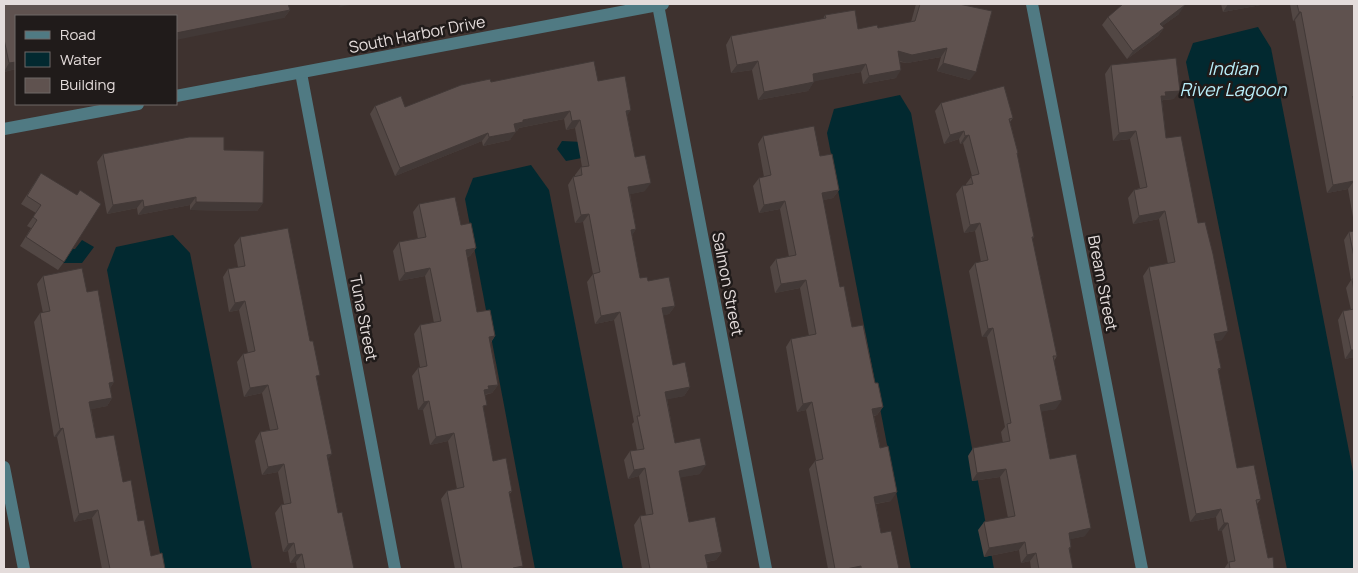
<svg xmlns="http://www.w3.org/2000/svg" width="1358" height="573" viewBox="0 0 1358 573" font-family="Manrope,sans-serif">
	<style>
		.water { fill: #022930 }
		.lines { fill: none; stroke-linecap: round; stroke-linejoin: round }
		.minor { stroke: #507a83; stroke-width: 12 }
		.wall { fill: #524744 }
		.shaded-wall { fill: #423937 }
		.building { fill: #5f524f; stroke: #423937 }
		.labels { text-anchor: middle; stroke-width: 5; stroke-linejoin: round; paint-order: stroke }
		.street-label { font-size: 16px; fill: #e4dcdb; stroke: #201b1a }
		.water-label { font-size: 18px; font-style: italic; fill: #b9eef9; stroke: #201b1a }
	</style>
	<rect width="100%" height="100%" fill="#3e322f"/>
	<g class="water">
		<path d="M 1258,27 L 1271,48 L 1354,477 L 1354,569 L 1287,569 L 1186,62 L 1193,43 Z"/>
		<path d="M 900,95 L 911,113 L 994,569 L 911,569 L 827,133 L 834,109 Z"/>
		<path d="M 562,141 L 582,142 L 587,157 L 566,161 L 557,149 Z"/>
		<path d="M 531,165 L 549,190 L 623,569 L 535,569 L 465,199 L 473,178 Z"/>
		<path d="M 173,235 L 190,253 L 252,569 L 163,569 L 107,270 L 116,247 Z"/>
		<path d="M 82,240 L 94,247 L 82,263 L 62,263 L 63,249 L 75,249 Z"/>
	</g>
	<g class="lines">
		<g class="minor">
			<path d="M 1032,4 L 1142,569"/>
			<path d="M 658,5 L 766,569"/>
			<path d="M 301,73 L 395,569"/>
			<path d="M 176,96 L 663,4"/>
			<path d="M 4,129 L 138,104"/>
			<path d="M 4,467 L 24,569"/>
		</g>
	</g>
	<g class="wall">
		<path d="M 4,4 L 290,10 L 284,18 L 176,16 L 16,16 L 16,69 L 4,72 Z"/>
		<path d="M 916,4 L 959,4 L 970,80 L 937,71 L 941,57 L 907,63 L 900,62 L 896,78 L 863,84 L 861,72 L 814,81 L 808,91 L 758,100 L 752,70 L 731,73 L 726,45 L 731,36 L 823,19 L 825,15 L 858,29 L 878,28 L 911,22 Z"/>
		<path d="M 1221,4 L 1266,4 L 1223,12 Z"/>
		<path d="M 1290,4 L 1354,4 L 1354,223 L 1348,189 L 1327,193 L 1295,20 L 1293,21 Z"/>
		<path d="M 1179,14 L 1162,26 L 1164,28 L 1158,36 L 1127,59 L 1102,25 L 1108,17 Z"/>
		<path d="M 1111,65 L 1174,99 L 1163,100 L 1162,101 L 1166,138 L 1198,223 L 1222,340 L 1215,341 L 1221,368 L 1218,371 L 1237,468 L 1261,499 L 1257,504 L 1268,558 L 1274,569 L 1224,569 L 1228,563 L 1222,531 L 1218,531 L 1216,517 L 1190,522 L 1143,276 L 1149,267 L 1168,264 L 1159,219 L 1133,224 L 1128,198 L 1134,190 L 1140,188 L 1130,139 L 1113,141 L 1105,74 Z"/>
		<path d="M 598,81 L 631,110 L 627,115 L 635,157 L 645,191 L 630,194 L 636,229 L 632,235 L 640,278 L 648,281 L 675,306 L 669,314 L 663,315 L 673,365 L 690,387 L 684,396 L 667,399 L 675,443 L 700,474 L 680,477 L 689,522 L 722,552 L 716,560 L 707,562 L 708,569 L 642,569 L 634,525 L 640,516 L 646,515 L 639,476 L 628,479 L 624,460 L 630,451 L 637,450 L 632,424 L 634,422 L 614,320 L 595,324 L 587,282 L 593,274 L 583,222 L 575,223 L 568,185 L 573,177 L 575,176 L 575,175 L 581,167 L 582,167 L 575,128 L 566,130 L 564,119 L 519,128 L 517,131 L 515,131 L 510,140 L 483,146 L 482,141 L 395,176 L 370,114 L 375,106 L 405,107 L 491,82 Z"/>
		<path d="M 941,103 L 1013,118 L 1010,122 L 1018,153 L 1017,155 L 1034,237 L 1032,240 L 1057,356 L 1054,361 L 1056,409 L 1041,411 L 1050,459 L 1085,536 L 1070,539 L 1071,547 L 1069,551 L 1073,569 L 1031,569 L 1030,561 L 1021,563 L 1019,550 L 984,557 L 978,530 L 984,522 L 1008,518 L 1000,477 L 972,481 L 968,456 L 973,448 L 1003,443 L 1001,432 L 1005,427 L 987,337 L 982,337 L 969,271 L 975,263 L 981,262 L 975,231 L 964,233 L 956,194 L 962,186 L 966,185 L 966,184 L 972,176 L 963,143 L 960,144 L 959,139 L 944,144 L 935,111 Z"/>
		<path d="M 763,136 L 820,156 L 839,190 L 833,198 L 823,200 L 840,287 L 852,327 L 875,383 L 883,407 L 877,415 L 874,416 L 891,501 L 876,504 L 881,533 L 899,569 L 828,569 L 809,469 L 815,461 L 816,460 L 806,410 L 797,412 L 786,347 L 791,339 L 809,336 L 800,288 L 775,293 L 770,267 L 776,259 L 789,257 L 780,209 L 759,213 L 753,186 L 759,178 L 764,177 L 758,144 Z"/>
		<path d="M 224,150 L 263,203 L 257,211 L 190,210 L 190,205 L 138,215 L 137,208 L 107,214 L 97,162 L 103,154 Z"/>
		<path d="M 41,173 L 64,262 L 58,270 L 20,246 L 31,228 L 27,226 L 36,213 L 21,204 Z"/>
		<path d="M 419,204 L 461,225 L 476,248 L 470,256 L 467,257 L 477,312 L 495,336 L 490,344 L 498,385 L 492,393 L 485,395 L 483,410 L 493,461 L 512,491 L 509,495 L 521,569 L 455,569 L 441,499 L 447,491 L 457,489 L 448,441 L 430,445 L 423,410 L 418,410 L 412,376 L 418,368 L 420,367 L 414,334 L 420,325 L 434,323 L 425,276 L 399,281 L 393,251 L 399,242 L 418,239 L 413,212 Z"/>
		<path d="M 1354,231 L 1354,357 L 1345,359 L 1338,320 L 1343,311 L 1351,310 L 1346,288 L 1351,280 L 1344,240 L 1349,232 Z"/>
		<path d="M 240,237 L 317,379 L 328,460 L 338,513 L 354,569 L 297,569 L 296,562 L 290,563 L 288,551 L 283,552 L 275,513 L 281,505 L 284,504 L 278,472 L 262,475 L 255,441 L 260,432 L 270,430 L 262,393 L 244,397 L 237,362 L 243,354 L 248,353 L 239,310 L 229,312 L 223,277 L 228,269 L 238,267 L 234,245 Z"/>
		<path d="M 43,276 L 87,292 L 114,382 L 110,388 L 112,398 L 107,406 L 91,409 L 96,438 L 123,482 L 151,556 L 165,569 L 102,569 L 92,518 L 74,522 L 57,437 L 54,437 L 34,322 L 40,313 L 43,313 L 37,284 Z"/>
	</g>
	<g class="shaded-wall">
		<path d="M 341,4 L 355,4 L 339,7 Z"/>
		<path d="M 1228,4 L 1266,4 L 1223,12 Z"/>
		<path d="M 1185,5 L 1179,14 L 1154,32 L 1160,24 Z"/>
		<path d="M 290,10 L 284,18 L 176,40 L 176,33 Z"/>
		<path d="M 1299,12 L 1301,12 L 1295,20 L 1293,21 Z"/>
		<path d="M 1164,28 L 1158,36 L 1127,59 L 1133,51 Z"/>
		<path d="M 947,48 L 941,57 L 907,63 L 892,59 L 898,51 Z"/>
		<path d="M 758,61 L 752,70 L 731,73 L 737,65 Z"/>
		<path d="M 16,62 L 16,69 L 4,72 L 9,63 Z"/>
		<path d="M 943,63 L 976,72 L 970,80 L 937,71 Z"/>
		<path d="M 866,64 L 861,72 L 807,83 L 813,74 Z"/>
		<path d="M 901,70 L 896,78 L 863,84 L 869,76 Z"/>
		<path d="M 814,82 L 808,91 L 758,100 L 764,92 Z"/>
		<path d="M 1180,91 L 1174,99 L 1163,100 L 1160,104 L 1161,96 L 1165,92 Z"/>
		<path d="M 631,110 L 625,118 L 626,111 Z"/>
		<path d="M 570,111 L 564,119 L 519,128 L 517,131 L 508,132 L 514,124 L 523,120 Z"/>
		<path d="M 580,120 L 575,128 L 566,130 L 572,121 Z"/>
		<path d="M 964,131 L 959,139 L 944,144 L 950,135 Z"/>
		<path d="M 1136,131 L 1130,139 L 1113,141 L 1119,133 Z"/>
		<path d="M 516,132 L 510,140 L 483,146 L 489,137 Z"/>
		<path d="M 488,133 L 482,141 L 395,176 L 400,168 Z"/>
		<path d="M 969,135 L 963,143 L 960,144 L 965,136 Z"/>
		<path d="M 1354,181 L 1348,189 L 1327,193 L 1333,185 Z"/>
		<path d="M 651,183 L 645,191 L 623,196 L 628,187 Z"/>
		<path d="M 839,190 L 833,198 L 816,202 L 822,193 Z"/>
		<path d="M 196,197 L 190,205 L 138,215 L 144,207 Z"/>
		<path d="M 143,200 L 137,208 L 107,214 L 113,205 Z"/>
		<path d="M 785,201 L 780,209 L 759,213 L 764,205 Z"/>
		<path d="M 196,202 L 263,203 L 257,211 L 190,210 Z"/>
		<path d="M 1165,211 L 1159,219 L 1133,224 L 1139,216 Z"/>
		<path d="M 589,214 L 583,222 L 575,223 L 581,215 Z"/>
		<path d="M 980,223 L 975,231 L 964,233 L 970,225 Z"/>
		<path d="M 636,229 L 631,237 L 631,230 Z"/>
		<path d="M 476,248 L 470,256 L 460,258 L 466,250 Z"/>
		<path d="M 430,268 L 425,276 L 399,281 L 405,273 Z"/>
		<path d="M 806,280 L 800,288 L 775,293 L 781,284 Z"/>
		<path d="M 245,301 L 239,310 L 229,312 L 235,303 Z"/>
		<path d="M 675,306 L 669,314 L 656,317 L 662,308 Z"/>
		<path d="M 620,312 L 614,320 L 595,324 L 601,316 Z"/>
		<path d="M 993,328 L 987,337 L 982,337 L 988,329 Z"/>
		<path d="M 1228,331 L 1222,340 L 1208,342 L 1214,334 Z"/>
		<path d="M 495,336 L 489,345 L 489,337 Z"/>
		<path d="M 1351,350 L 1354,350 L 1354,357 L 1345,359 Z"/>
		<path d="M 114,382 L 109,390 L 109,383 Z"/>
		<path d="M 268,385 L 262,393 L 244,397 L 250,388 Z"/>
		<path d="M 498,385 L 492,393 L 486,394 L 483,397 L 484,390 L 488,386 Z"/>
		<path d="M 690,387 L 684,396 L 660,401 L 665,392 Z"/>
		<path d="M 112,398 L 107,406 L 84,411 L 89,402 Z"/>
		<path d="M 1062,400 L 1056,409 L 1034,413 L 1040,405 Z"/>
		<path d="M 429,401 L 423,410 L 418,410 L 424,402 Z"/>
		<path d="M 812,402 L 806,410 L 797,412 L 803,404 Z"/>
		<path d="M 883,407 L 877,415 L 866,417 L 872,409 Z"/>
		<path d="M 63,428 L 57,437 L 54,437 L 60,429 Z"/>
		<path d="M 454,433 L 448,441 L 430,445 L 436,437 Z"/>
		<path d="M 332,454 L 326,462 L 327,455 Z"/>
		<path d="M 284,464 L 278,472 L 262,475 L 268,467 Z"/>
		<path d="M 706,465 L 700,474 L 673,479 L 679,471 Z"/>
		<path d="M 645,468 L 639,476 L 628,479 L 634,470 Z"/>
		<path d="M 1006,469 L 1000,477 L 972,481 L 977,473 Z"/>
		<path d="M 897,492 L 891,501 L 868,505 L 874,497 Z"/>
		<path d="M 1221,509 L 1216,517 L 1190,522 L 1196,514 Z"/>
		<path d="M 98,510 L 92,518 L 74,522 L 79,514 Z"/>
		<path d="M 1224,523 L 1228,523 L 1222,531 L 1218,531 Z"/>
		<path d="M 1091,528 L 1085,536 L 1063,541 L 1069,533 Z"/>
		<path d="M 1025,542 L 1019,550 L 984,557 L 989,548 Z"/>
		<path d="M 294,543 L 288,551 L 283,552 L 288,544 Z"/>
		<path d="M 722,552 L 716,560 L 700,563 L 705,555 Z"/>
		<path d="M 1036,553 L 1030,561 L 1021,563 L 1027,555 Z"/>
		<path d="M 302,554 L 296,562 L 290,563 L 296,555 Z"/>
		<path d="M 523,566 L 521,569 L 512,569 L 513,568 Z"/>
		<path d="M 861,566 L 859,569 L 846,569 Z"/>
	</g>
	<g class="building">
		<path d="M 4,4 L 288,4 L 290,10 L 176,33 L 176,16 L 16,16 L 16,62 L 9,63 L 4,39 Z"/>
		<path d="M 920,4 L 959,4 L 992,11 L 976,72 L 943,63 L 947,48 L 912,55 L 898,51 L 901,70 L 869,76 L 866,64 L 813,74 L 814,82 L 764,92 L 758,61 L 737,65 L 731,36 L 826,18 L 825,15 L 855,10 L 858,29 L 877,25 L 878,28 L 915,21 Z"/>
		<path d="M 1123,4 L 1184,4 L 1185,5 L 1160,24 L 1164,28 L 1133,51 L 1108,17 Z"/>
		<path d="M 1297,4 L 1354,4 L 1354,96 L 1353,96 L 1354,104 L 1354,185 L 1354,181 L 1333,185 L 1301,12 L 1299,12 Z"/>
		<path d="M 1176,58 L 1180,91 L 1165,92 L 1166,96 L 1161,96 L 1166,138 L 1181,136 L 1198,223 L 1205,222 L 1213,254 L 1228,331 L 1214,334 L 1221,368 L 1218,369 L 1237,468 L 1254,465 L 1261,499 L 1256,500 L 1268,558 L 1273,557 L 1274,569 L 1230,569 L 1229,562 L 1235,561 L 1228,523 L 1224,523 L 1221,509 L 1196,514 L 1149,267 L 1175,262 L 1165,211 L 1139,216 L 1134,190 L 1147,187 L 1136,131 L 1119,133 L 1111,65 Z"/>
		<path d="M 594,61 L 598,81 L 625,76 L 631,110 L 626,111 L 635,157 L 645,155 L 651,183 L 628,187 L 636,229 L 631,230 L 640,278 L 647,277 L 648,281 L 669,277 L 675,306 L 662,308 L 673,365 L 685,362 L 690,387 L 665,392 L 675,443 L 700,438 L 706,465 L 679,471 L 689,522 L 715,517 L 722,552 L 705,555 L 708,569 L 650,569 L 640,516 L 653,514 L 645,468 L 634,470 L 630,451 L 644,449 L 637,416 L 640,416 L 620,312 L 601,316 L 593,274 L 600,272 L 589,214 L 581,215 L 573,177 L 582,175 L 581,167 L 589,166 L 580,120 L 572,121 L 570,111 L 523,120 L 523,122 L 514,124 L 516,132 L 489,137 L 488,133 L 400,168 L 375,106 L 401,96 L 405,107 L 461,85 L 490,79 L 491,82 Z"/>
		<path d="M 1004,86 L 1013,118 L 1009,119 L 1018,153 L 1017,153 L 1034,237 L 1032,237 L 1057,356 L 1053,356 L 1062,400 L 1040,405 L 1050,459 L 1076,454 L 1091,528 L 1069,533 L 1071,547 L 1069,548 L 1073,569 L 1039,569 L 1036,553 L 1027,555 L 1025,542 L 989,548 L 984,522 L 1015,516 L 1006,469 L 977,473 L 973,448 L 1010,441 L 1007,424 L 1011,423 L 993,328 L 988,329 L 975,263 L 988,260 L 980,223 L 970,225 L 962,186 L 973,184 L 971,176 L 979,174 L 969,135 L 965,136 L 964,131 L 950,135 L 941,103 Z"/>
		<path d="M 814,126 L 820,156 L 832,154 L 839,190 L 822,193 L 840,287 L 844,286 L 852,327 L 863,325 L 875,383 L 878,383 L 883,407 L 872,409 L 880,448 L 888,446 L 897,492 L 874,497 L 881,533 L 891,531 L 899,569 L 861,569 L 861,566 L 846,569 L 835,569 L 815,461 L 823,459 L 812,402 L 803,404 L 791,339 L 816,334 L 806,280 L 781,284 L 776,259 L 796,255 L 785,201 L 764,205 L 759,178 L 771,175 L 763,136 Z"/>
		<path d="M 189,137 L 224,137 L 224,150 L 264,151 L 263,203 L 196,202 L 196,197 L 144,207 L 143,200 L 113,205 L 103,154 Z"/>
		<path d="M 41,173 L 77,195 L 80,190 L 101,204 L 64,262 L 26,237 L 37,220 L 33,217 L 41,205 L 27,196 Z"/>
		<path d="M 455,197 L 461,225 L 471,223 L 476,248 L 466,250 L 477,312 L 490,310 L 495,336 L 489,337 L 498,385 L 488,386 L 489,389 L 484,390 L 487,405 L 483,406 L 493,461 L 506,458 L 512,491 L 509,492 L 523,566 L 513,568 L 513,569 L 462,569 L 447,491 L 464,487 L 454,433 L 436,437 L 429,401 L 424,402 L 418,368 L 427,366 L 420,325 L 441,321 L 430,268 L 405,273 L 399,242 L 426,237 L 419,204 Z"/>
		<path d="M 288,228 L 310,341 L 313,341 L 320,375 L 316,376 L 332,454 L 327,455 L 338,513 L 342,512 L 354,569 L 305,569 L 302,554 L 296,555 L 294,543 L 288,544 L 281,505 L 291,503 L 284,464 L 268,467 L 260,432 L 278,429 L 268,385 L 250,388 L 243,354 L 255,351 L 245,301 L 235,303 L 228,269 L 245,266 L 240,237 Z"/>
		<path d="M 1354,231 L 1354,257 L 1349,232 Z"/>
		<path d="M 82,268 L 87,292 L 98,290 L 114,382 L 109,383 L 112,398 L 89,402 L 96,438 L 114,435 L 123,482 L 131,480 L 138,521 L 144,520 L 151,556 L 162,553 L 165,569 L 110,569 L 98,510 L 79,514 L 63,428 L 60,429 L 40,313 L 50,311 L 43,276 Z"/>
		<path d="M 1352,279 L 1354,279 L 1354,291 Z"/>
		<path d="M 1354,309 L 1354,350 L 1351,350 L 1343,311 Z"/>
	</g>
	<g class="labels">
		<g class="street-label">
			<text transform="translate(417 34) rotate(-11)" y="6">South Harbor Drive</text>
			<text transform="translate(1103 283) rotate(79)" y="6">Bream Street</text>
			<text transform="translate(728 284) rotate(79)" y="6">Salmon Street</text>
			<text transform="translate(364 318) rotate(79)" y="6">Tuna Street</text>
		</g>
		<g class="water-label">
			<text x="1233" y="75">Indian<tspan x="1233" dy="21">River Lagoon</tspan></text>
		</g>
	</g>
	<rect width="1358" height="573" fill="none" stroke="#e4dcdb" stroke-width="10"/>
	<rect x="15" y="15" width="162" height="90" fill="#201b1a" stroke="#6e6867"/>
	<rect x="25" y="31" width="25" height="8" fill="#507a83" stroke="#6e6867"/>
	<text x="60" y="40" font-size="15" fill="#e4dcdb">Road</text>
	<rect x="25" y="52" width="25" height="15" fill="#022930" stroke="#6e6867"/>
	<text x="60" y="65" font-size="15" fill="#e4dcdb">Water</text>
	<rect x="25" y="78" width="25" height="15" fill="#5f524f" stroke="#6e6867"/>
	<text x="60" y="90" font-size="15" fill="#e4dcdb">Building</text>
</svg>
